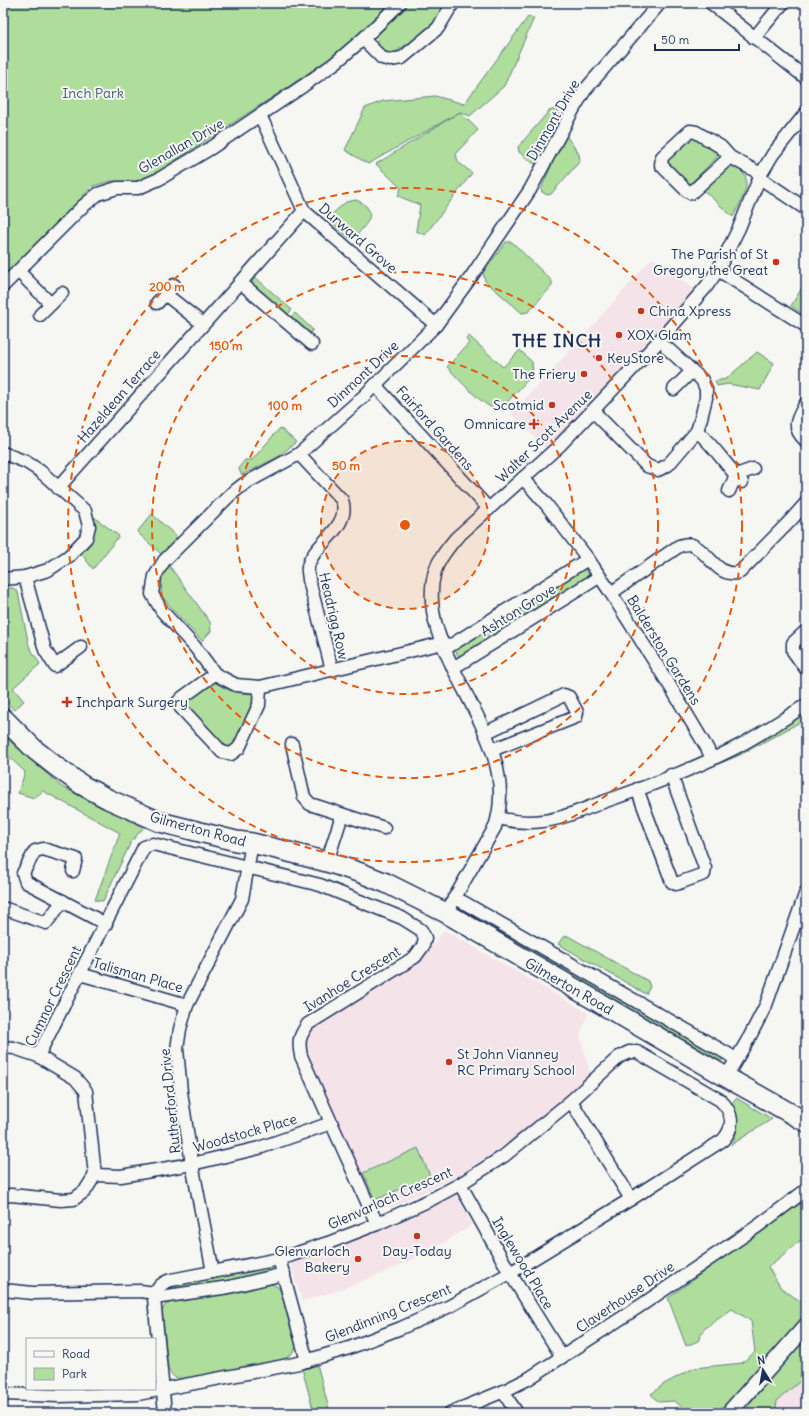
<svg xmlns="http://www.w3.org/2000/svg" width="809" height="1416" viewBox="0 0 809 1416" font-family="Delius,sans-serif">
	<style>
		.built { fill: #f4e3e8 }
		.green { fill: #aedd9c; stroke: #64867d }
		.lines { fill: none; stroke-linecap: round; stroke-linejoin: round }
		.minor-casing { stroke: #1b2f5e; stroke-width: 15 }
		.tertiary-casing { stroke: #1b2f5e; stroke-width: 18 }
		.primary-casing { stroke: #1b2f5e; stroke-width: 22 }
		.minor { stroke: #f6f6f2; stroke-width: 12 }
		.tertiary { stroke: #f6f6f2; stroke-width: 15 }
		.primary { stroke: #f6f6f2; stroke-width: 19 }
		.ring { fill: none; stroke: #e8590c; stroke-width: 2; stroke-dasharray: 7 5 }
		.poi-dot { fill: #c8321e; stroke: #f6f6f2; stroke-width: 1.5 }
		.labels { text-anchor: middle; stroke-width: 4; stroke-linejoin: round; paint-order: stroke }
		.park-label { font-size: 14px; fill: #405a6e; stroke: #f6f6f2 }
		.street-label { font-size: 14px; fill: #1b2f5e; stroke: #f6f6f2 }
		.poi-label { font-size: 14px; fill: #1b2f5e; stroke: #f6f6f2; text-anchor: end }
		.district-label { font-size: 18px; font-weight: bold; letter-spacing: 1px; fill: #1b2f5e; stroke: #f6f6f2 }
		.centre { fill: #e8590c; stroke: #f6f6f2; stroke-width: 2 }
		.ring-label { font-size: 12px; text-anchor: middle; font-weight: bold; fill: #e8590c; stroke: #f6f6f2; stroke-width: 4; stroke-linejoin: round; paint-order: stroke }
	</style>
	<rect width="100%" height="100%" fill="#f6f6f2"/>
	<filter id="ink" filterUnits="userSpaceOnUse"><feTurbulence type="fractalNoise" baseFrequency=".025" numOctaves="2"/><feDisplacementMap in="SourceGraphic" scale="8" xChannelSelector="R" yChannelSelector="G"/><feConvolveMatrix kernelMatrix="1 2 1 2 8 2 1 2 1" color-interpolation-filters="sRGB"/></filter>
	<g filter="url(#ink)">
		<g class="built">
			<path d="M 652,258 L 698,292 L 549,451 L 511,414 L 582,338 Z"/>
			<path d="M 444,930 L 588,1013 L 580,1035 L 590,1074 L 526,1131 L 459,1175 L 390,1208 L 382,1206 L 373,1199 L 306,1051 L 307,1036 L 319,1023 L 424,958 Z"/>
			<path d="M 456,1192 L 472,1225 L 432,1250 L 385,1272 L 339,1290 L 302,1301 L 290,1262 L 348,1242 L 379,1230 Z"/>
			<path d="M 806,1360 L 806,1413 L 757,1413 Z"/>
		</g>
		<g class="green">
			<path d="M 3,3 L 394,3 L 346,47 L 288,87 L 156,173 L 136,182 L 111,181 L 93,186 L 3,277 Z"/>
			<path d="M 405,3 L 448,3 L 446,9 L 422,35 L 392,54 L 381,50 L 377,41 L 378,32 Z"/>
			<path d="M 528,17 L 534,18 L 504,86 L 470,116 L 460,112 L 478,130 L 456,153 L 458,162 L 472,173 L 425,235 L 416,231 L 420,205 L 398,196 L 401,188 L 376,164 L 460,112 L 368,164 L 345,150 L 365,108 L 383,101 L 435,96 L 464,104 Z"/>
			<path d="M 555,109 L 559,113 L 559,117 L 537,164 L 533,163 L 519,152 L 518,147 L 549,111 Z"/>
			<path d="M 691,135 L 718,151 L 717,157 L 688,186 L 667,164 L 667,158 Z"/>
			<path d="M 567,137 L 579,154 L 580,161 L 551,194 L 547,195 L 542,192 L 541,189 L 563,139 Z"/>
			<path d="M 733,166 C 736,168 741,170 743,173 C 753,182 738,207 733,217 L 701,188 L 726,167 Z"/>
			<path d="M 356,200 C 373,207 373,217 362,229 C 358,234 356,237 349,238 L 330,222 L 332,214 L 346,202 Z"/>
			<path d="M 506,242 L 512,242 L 552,281 L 552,286 L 528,312 L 522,313 L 485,281 L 483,273 Z"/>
			<path d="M 255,277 L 292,310 L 284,318 L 253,286 L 252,282 Z"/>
			<path d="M 806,281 L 806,316 L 791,306 Z"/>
			<path d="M 295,313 L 313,330 L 306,337 L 288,320 Z"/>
			<path d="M 469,336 L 503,367 L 520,350 L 532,362 L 533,374 L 500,410 C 485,410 458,378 447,367 L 469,343 L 466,339 Z"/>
			<path d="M 757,352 L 774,363 L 760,390 L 728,384 L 717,386 L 715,381 L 726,379 Z"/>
			<path d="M 280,428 L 296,442 L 278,457 L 242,475 L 239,470 L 240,466 L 245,460 L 252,460 Z"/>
			<path d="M 152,514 L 178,538 L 161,554 L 137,532 Z"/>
			<path d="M 94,517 L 119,536 L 93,569 L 80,552 C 91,540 97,535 94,517 Z"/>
			<path d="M 168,564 L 210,622 L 211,631 L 202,641 L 173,610 L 161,595 L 162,577 Z"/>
			<path d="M 583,566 L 591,578 L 460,659 L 454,648 Z"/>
			<path d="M 3,588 L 13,588 L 18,592 L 29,646 L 40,664 L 13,688 L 24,701 L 14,710 L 3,698 Z"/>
			<path d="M 802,640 L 806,645 L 806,664 L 797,646 Z"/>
			<path d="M 213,681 C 227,691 236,693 253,694 L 255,701 L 238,743 L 231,747 L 224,747 L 186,706 L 189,697 Z"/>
			<path d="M 806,712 L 806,719 L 740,755 L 677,781 L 676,777 L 737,752 Z"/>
			<path d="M 4,736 L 62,787 L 144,827 L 131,842 L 103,901 L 95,900 L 120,833 L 43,791 L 34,798 L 18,793 L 25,772 L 3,751 Z"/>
			<path d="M 497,927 L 726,1058 L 721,1061 L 495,931 Z"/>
			<path d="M 568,936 L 648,981 L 650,987 L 646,994 L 558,944 L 563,937 Z"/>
			<path d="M 736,1098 L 772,1119 L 731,1145 C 739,1131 739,1118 731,1104 Z"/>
			<path d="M 418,1148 L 430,1176 L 375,1200 L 363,1173 Z"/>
			<path d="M 806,1200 L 806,1236 L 768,1267 L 781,1288 L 806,1305 L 806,1376 L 777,1401 L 775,1413 L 750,1413 L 748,1407 L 756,1394 L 747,1388 L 717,1413 L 691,1413 L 674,1401 L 658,1402 L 651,1394 L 664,1384 L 694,1368 L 742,1363 L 755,1352 L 751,1321 L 732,1309 L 704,1329 L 698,1341 L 686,1346 L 668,1298 L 774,1220 Z"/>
			<path d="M 270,1267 L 272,1268 L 272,1271 L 239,1279 L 167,1291 L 164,1290 L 166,1287 Z"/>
			<path d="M 272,1284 L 278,1287 L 281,1292 L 296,1346 C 293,1354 289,1357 281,1360 L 189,1378 C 177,1378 173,1380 168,1368 L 162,1311 L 165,1305 L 172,1302 Z"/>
			<path d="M 317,1364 L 330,1413 L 314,1413 L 302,1368 Z"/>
		</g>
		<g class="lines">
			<g class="minor-casing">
				<g id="minor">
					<path d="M 711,3 L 806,78"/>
					<path d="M 754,38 L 783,3"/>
					<path d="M 363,39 L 382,58 L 390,60 L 402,58 L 438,28 L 453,3"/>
					<path d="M 260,115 L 304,211 L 436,325"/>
					<path d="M 730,157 L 691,193 L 686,190 L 661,165 L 662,157 L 690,131 L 696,132 L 721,147 L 730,157 L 761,174"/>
					<path d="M 760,178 L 806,209"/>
					<path d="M 718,270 L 806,326"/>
					<path d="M 18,271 L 51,304"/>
					<path d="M 240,282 L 312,344"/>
					<path d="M 3,286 L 82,207 L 98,194 L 117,188 L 138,188 L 159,179 L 211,148 L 303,86 L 335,63 L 363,39 L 400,3"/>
					<path d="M 165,294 L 203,324"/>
					<path d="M 157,303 L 174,285"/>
					<path d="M 40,315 L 62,293"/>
					<path d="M 375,385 L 489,509"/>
					<path d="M 674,389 L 692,371"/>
					<path d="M 806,403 C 798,418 790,427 806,441"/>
					<path d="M 593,411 L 647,466 L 658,470 L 668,465 L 697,431 L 701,418 L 706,398 L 706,389 L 702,380 L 667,348"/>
					<path d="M 697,431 C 714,446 726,465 742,482"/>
					<path d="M 3,453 L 26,462 L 40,471 L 85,511 L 89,526 L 86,538 L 69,556 L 48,570 L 25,577 L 3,579"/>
					<path d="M 299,454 L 342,500 C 352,528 312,544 308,567 C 307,571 309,576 309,580 L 332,670"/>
					<path d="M 523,478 L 546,504 L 588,559 L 611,593 L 670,686 L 707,748 L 712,759"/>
					<path d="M 58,488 L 304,211"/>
					<path d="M 729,491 L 736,475 L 753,469"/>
					<path d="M 25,577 L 45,650 L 55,666 L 81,647"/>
					<path d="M 611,593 L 679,546 C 683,545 688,543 692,545 C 709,551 718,580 740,572 L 790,521 L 806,503"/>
					<path d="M 806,631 L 793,643 L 793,651 L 806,669"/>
					<path d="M 443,643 L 260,687 L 236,685 L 215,674 L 195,647 L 162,611 L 152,594 L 155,576 L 164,561 L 230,495 L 244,484 L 299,454 L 364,396 L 436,325 L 471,277 L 530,190 L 573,110 L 585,90 L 660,3"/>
					<path d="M 445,649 L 588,559"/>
					<path d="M 453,668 L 599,577"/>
					<path d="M 215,674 L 183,697 L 178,702 L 181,708 L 222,752 L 231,754 L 239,748 L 259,705 L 260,687"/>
					<path d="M 485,733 L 564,695 L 569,697 L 577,712 L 576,717 L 492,750"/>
					<path d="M 292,744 L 304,797 L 310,804 L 384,828"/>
					<path d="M 637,789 L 672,882 L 676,884 L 704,874 L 705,868 L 671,775"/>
					<path d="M 498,818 C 513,822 527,823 543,821 C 563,819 584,809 603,802 C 647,787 691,770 733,749 C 758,736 782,720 806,705"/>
					<path d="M 327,862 L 342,815"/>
					<path d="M 73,871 L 76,859 L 43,849 L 35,851 L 23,873 L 26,882 L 106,924"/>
					<path d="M 454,898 L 463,902 L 728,1054 L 735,1059"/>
					<path d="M 6,909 L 46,923 L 63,901"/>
					<path d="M 446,913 L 495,827 C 525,735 411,655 435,571 C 439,558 448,548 456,538 L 559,446 L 659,341 L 706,287 L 718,270 L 739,228 L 761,174 L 773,154 L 806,113"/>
					<path d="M 80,974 L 187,1005"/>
					<path d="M 3,1047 L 14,1048 L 38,1056 L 75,1078 L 86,1091 L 95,1175 L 85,1191 L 74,1199 L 61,1200 L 11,1195 L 3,1196"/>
					<path d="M 38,1056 L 144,847 L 153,844 L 320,885 L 402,918 L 421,930 L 425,938 L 423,946 L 415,957 L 308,1024 C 299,1037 298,1041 301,1056 L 377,1224"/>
					<path d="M 726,1077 L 750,1036 L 766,1005 L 806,892"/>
					<path d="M 571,1101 L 631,1199"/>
					<path d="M 95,1175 L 121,1176 L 192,1164 L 259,1148 L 331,1123"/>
					<path d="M 460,1184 L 510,1273 L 562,1357"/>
					<path d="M 281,1266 L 307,1361"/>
					<path d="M 213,1272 L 192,1164 L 181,1092 L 177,1049 L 180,1029 L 187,1005 L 242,899 L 252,843"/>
					<path d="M 3,1290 L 33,1293 L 140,1291 L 156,1293"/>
					<path d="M 154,1298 L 229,1287 L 284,1274"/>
					<path d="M 504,1391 L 509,1401 L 517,1413"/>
					<path d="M 3,1394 L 59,1396 L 138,1394 L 299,1363 L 349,1348 L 401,1328 L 450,1306 L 510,1273 L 631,1199 L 723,1140 C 735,1127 733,1112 720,1100 L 637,1052 L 629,1052 L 619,1057 L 571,1101 L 504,1156 L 460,1184 L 432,1199 L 377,1224 L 328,1243 L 279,1259 L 171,1280 C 161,1283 157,1288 154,1298 L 165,1413"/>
					<path d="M 450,1413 L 504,1391 L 528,1379 L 643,1304 L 758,1226 L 806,1190"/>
				</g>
			</g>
			<g class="tertiary-casing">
				<path id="tertiary" d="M 729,1413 L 806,1326"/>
			</g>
			<g class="primary-casing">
				<path id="primary" d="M 3,718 L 35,750 L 58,768 L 82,785 L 108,799 L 160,822 L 236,841 L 252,843 L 293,853 L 327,862 L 361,873 L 386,883 L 446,913 L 726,1077 L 806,1122"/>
			</g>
			<use href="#minor" class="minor"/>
			<use href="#tertiary" class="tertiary"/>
			<use href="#primary" class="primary"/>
		</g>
	</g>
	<circle cx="405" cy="525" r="84" fill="#e8590c" fill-opacity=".12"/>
	<g class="ring">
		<circle cx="405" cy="525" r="84"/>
		<circle cx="405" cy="525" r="169"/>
		<circle cx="405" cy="525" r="253"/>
		<circle cx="405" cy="525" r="337"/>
	</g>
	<g class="poi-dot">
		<circle cx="776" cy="262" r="4"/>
		<circle cx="641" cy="311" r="4"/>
		<circle cx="619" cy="335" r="4"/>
		<circle cx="599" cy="358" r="4"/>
		<circle cx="584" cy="374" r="4"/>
		<circle cx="552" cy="405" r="4"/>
		<path d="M532 418h4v4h4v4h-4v4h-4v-4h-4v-4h4z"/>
		<path d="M65 696h4v4h4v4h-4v4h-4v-4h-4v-4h4z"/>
		<circle cx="449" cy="1062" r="4"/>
		<circle cx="417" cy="1236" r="4"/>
		<circle cx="358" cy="1259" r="4"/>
	</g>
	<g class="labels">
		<g class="park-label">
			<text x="93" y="98">Inch Park</text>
		</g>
		<g class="street-label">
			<text transform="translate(553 120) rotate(-60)" y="5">Dinmont Drive</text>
			<text transform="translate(181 146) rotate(-30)" y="5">Glenallan Drive</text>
			<text transform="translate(358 238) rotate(41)" y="5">Durward Grove</text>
			<text transform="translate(363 374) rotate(-43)" y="5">Dinmont Drive</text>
			<text transform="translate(119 396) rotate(-49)" y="5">Hazeldean Terrace</text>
			<text transform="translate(435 428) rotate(48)" y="5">Fairford Gardens</text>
			<text transform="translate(544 436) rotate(-44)" y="5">Walter Scott Avenue</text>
			<text transform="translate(518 610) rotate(-32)" y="5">Ashton Grove</text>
			<text transform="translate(334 616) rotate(77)" y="5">Headrigg Row</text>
			<text transform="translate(664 650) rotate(58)" y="5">Balderston Gardens</text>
			<text transform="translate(198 829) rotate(15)" y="5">Gilmerton Road</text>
			<text transform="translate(138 975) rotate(16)" y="5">Talisman Place</text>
			<text transform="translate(352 979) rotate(-32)" y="5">Ivanhoe Crescent</text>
			<text transform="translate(569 986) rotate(30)" y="5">Gilmerton Road</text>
			<text transform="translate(53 996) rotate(-64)" y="5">Cumnor Crescent</text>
			<text transform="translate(170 1101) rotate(-96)" y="5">Rutherford Drive</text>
			<text transform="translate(245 1133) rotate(-16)" y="5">Woodstock Place</text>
			<text transform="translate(390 1198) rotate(-24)" y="5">Glenvarloch Crescent</text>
			<text transform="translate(523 1263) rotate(59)" y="5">Inglewood Place</text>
			<text transform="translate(625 1297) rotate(-34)" y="5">Claverhouse Drive</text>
			<text transform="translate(388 1313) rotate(-22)" y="5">Glendinning Crescent</text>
		</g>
		<g class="poi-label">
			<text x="768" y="259">The Parish of St<tspan x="768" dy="16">Gregory the Great</tspan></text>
			<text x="649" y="316" text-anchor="start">China Xpress</text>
			<text x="627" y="340" text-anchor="start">XOX Glam</text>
			<text x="607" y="363" text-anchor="start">KeyStore</text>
			<text x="576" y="379">The Friery</text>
			<text x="544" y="410">Scotmid</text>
			<text x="526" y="429">Omnicare</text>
			<text x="76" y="707" text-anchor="start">Inchpark Surgery</text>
			<text x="457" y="1059" text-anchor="start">St John Vianney<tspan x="457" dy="16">RC Primary School</tspan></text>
			<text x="350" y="1256">Glenvarloch<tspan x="350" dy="16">Bakery</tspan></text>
			<text x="417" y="1256" text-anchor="middle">Day-Today</text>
		</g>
		<g class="district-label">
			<text x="557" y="347">THE INCH</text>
		</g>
	</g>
	<circle cx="405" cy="525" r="6" class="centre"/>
	<g class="ring-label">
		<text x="167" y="291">200 m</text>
		<text x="226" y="350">150 m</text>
		<text x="285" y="410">100 m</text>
		<text x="346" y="470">50 m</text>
	</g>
	<rect width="809" height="1416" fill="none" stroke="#f6f6f2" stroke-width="16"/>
	<rect x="8" y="8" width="793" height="1400" fill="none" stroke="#1b2f5e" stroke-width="1.5" filter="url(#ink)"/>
	<rect x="26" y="1338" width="130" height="52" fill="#f6f6f2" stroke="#9ea6b7"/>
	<rect x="34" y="1351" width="20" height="6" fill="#f6f6f2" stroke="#9ea6b7"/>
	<text x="62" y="1358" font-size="12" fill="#1b2f5e">Road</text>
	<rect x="34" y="1368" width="20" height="12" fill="#aedd9c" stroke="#9ea6b7"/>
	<text x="62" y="1378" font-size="12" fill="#1b2f5e">Park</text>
	<g transform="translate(763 1370) rotate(349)" stroke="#f6f6f2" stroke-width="3" paint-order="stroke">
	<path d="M0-3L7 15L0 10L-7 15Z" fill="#1b2f5e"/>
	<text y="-6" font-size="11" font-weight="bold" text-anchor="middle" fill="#1b2f5e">N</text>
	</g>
	<path d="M655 44v6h84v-6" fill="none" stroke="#1b2f5e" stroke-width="2"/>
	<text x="661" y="44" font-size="12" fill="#1b2f5e" stroke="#f6f6f2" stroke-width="3" paint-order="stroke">50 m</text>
</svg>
